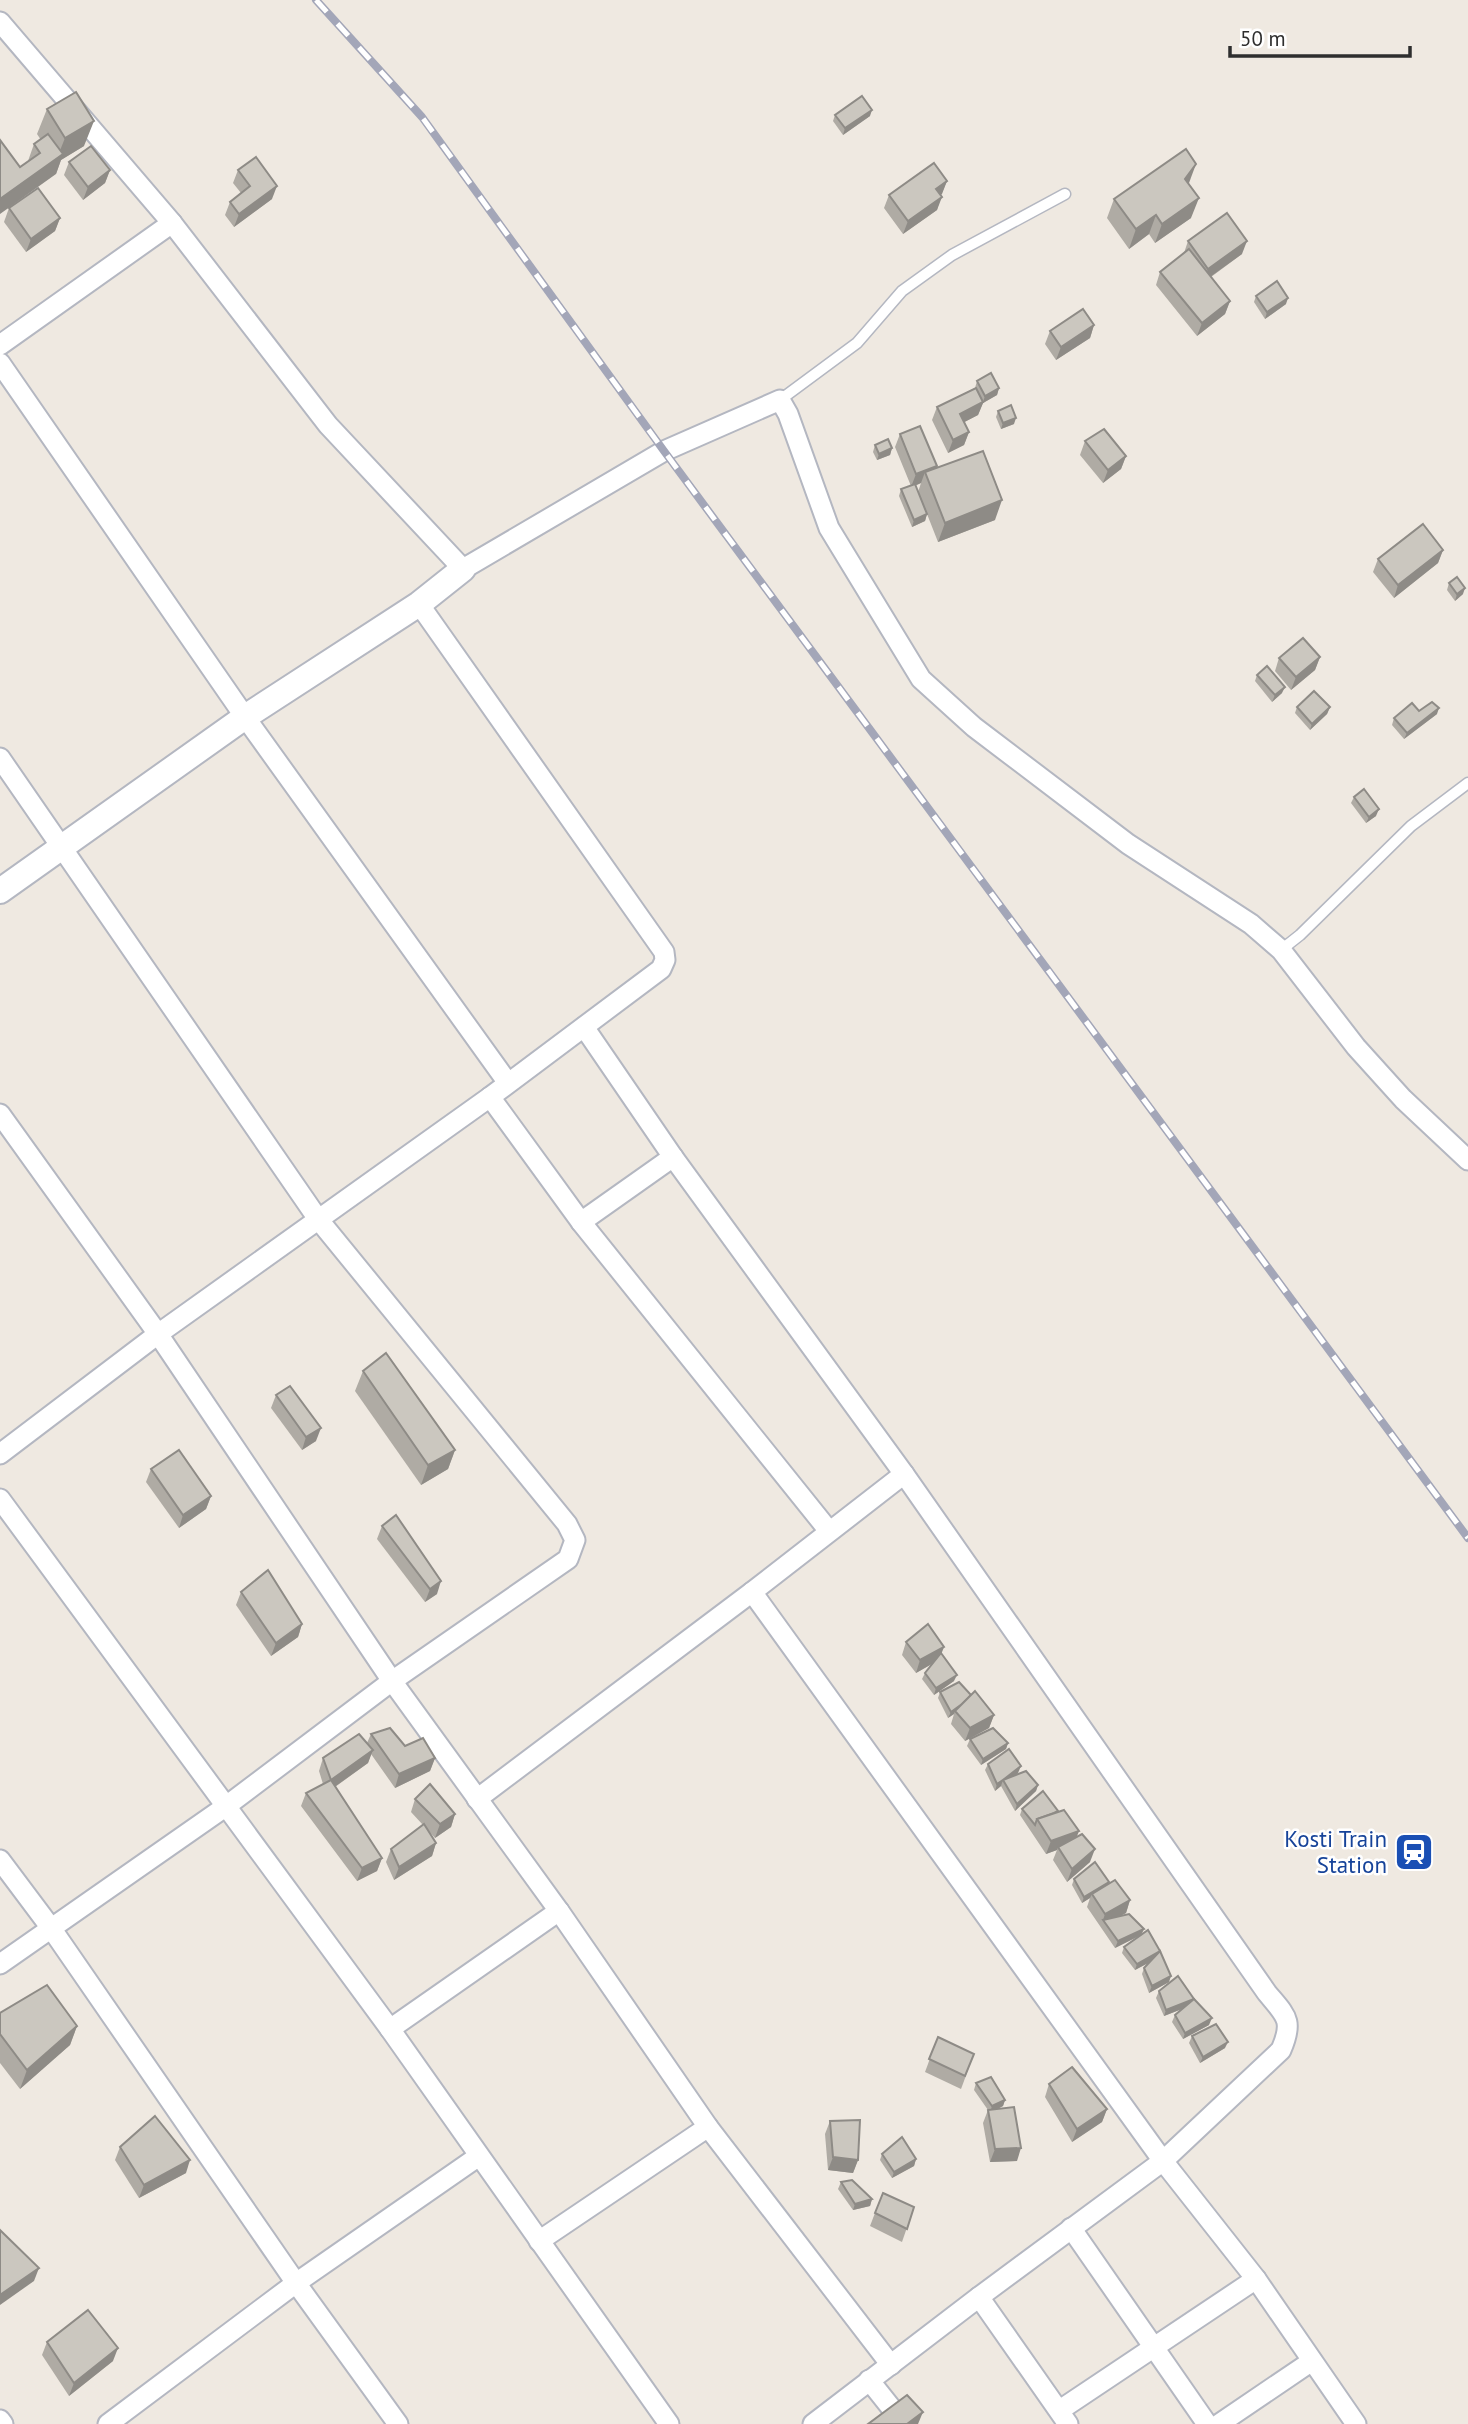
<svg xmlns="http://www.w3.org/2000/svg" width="1468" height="2424" viewBox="0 0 1468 2424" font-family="'PT Sans',sans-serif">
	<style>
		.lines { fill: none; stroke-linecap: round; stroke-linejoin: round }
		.service-casing { stroke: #b4b7c1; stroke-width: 13 }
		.minor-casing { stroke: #b4b7c1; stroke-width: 23 }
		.tertiary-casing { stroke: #b4b7c1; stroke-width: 28 }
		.service { stroke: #fff; stroke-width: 10 }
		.minor { stroke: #fff; stroke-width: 19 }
		.tertiary { stroke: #fff; stroke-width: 24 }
		.rail-casing { stroke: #a3a6b8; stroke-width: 8 }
		.rail { stroke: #fff; stroke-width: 5; stroke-dasharray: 16; stroke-linecap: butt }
		.wall { fill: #afaba4; fill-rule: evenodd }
		.shaded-wall { fill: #8e8b86 }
		.building { fill: #cbc7bf; stroke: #8e8b86; stroke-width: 2 }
		.labels { text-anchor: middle; stroke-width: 5; stroke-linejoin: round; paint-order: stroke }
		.transit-label { font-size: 23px; fill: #164399; stroke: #fff; text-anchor: end }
	</style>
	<rect width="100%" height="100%" fill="#efe9e1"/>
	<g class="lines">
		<g class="service-casing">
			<g id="service">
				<path d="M 780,400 L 857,343 L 902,291 L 952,255 L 1065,194"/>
				<path d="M 1281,950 L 1300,935 L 1411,826 L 1468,783"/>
			</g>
		</g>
		<g class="minor-casing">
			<g id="minor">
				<path d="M 0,22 L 172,223 L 328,425 L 463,569 L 664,451 L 780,400 L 788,414 L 829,528 L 921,679 L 974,727 L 1128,844 L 1251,924 L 1281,950 L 1356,1047 L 1403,1099 L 1468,1160"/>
				<path d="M 0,345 L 172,223"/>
				<path d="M 0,363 L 245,717 L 508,1083"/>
				<path d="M 0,758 L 318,1219 L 567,1524 L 575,1540 L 568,1559 L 392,1681 L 225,1807 L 0,1964"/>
				<path d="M 584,1027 L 673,1157 L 904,1474 L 1267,1993 C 1286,2016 1294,2020 1281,2050 L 1163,2161 L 979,2297 L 813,2424"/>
				<path d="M 490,1097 L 581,1222 L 829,1531"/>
				<path d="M 0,1114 L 158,1334 L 392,1681 L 559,1911 L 708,2127 L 891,2365"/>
				<path d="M 581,1222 L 673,1157"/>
				<path d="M 0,1454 L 158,1334 L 490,1097 L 661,969 L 665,960 L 664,952 L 419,604"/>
				<path d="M 0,1499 L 390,2029 L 669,2424"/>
				<path d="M 752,1592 L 1163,2161 L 1256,2279 L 1356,2424"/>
				<path d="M 477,1799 L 752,1592 L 904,1474"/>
				<path d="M 0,1860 L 51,1928 L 296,2283 L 398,2424"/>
				<path d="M 390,2029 L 559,1911"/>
				<path d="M 1071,2228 L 1207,2424"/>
				<path d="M 539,2241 L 708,2127"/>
				<path d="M 979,2297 L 1068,2424"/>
				<path d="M 869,2380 L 904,2424"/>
				<path d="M 1060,2410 L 1256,2279"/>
				<path d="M 0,2420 L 3,2424"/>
				<path d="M 108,2424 L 296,2283 L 479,2156"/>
				<path d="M 1219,2424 L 1312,2361"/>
			</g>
		</g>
		<g class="tertiary-casing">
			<path id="tertiary" d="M 0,891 L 245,717 L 419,604 L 463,569"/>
		</g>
		<use href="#service" class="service"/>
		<use href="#minor" class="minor"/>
		<use href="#tertiary" class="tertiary"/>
		<g class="rail-casing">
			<path id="rail" d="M 316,0 L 422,117 L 664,451 L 1468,1538"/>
		</g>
		<use href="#rail" class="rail"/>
	</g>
	<g class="wall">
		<path d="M 47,109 L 84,146 L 61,160 L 56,174 L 20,167 L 28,161 L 34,144 L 41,140 L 37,134 Z"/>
		<path d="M 835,115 L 870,116 L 843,135 L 833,121 Z"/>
		<path d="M 69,162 L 110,170 L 105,183 L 83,200 L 64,175 Z"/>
		<path d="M 238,170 L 272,199 L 234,227 L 225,215 L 230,202 L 241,193 L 233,183 Z"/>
		<path d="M 947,181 L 941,195 L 937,210 L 903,234 L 884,208 L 889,195 Z"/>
		<path d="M 1188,184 L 1191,218 L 1155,243 L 1149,234 L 1129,249 L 1107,218 L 1114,199 Z"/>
		<path d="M 9,208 L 60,218 L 55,231 L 26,252 L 4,222 Z"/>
		<path d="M 1188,241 L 1242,254 L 1211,277 L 1230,301 L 1225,314 L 1197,336 L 1156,285 L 1160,272 L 1184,253 Z"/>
		<path d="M 1256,296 L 1286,304 L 1265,319 L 1254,302 Z"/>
		<path d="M 1094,325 L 1090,338 L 1056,360 L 1045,344 L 1050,331 Z"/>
		<path d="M 977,381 L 999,388 L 997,395 L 983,403 L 978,415 L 964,422 L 969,432 L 964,445 L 948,453 L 932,420 L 937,407 L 975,388 Z"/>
		<path d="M 998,411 L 1014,424 L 1001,429 L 996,417 Z"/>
		<path d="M 900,434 L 937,466 L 936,468 L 995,520 L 938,542 L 927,514 L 925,521 L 912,527 L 899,496 L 901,489 L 911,486 L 895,447 ZM 921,483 L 918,492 L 915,486 Z"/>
		<path d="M 1085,441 L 1126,456 L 1121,469 L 1103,483 L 1080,455 Z"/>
		<path d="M 875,445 L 892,448 L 890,455 L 877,460 L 873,452 Z"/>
		<path d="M 1443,550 L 1438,563 L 1394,598 L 1373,572 L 1378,559 Z"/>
		<path d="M 1449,583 L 1463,594 L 1455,601 L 1447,590 Z"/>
		<path d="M 1320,657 L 1315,670 L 1291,690 L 1275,671 L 1279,658 Z"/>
		<path d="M 1257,675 L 1282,693 L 1272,702 L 1255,681 Z"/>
		<path d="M 1297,707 L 1330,707 L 1327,714 L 1310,730 L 1295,713 Z"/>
		<path d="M 1419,711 L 1437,714 L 1404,739 L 1392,725 L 1394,718 Z"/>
		<path d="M 1354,797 L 1376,816 L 1366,823 L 1351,803 Z"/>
		<path d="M 363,1371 L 455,1450 L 448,1469 L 421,1485 L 355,1391 Z"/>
		<path d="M 276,1395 L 316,1441 L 302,1450 L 271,1408 Z"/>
		<path d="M 151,1469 L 211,1496 L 206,1509 L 179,1528 L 146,1482 Z"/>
		<path d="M 382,1526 L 437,1594 L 425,1602 L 377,1539 Z"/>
		<path d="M 241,1592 L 302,1624 L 298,1637 L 271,1656 L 236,1605 Z"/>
		<path d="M 906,1642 L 941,1653 L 954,1681 L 934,1695 L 922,1679 L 925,1673 L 933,1663 L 916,1673 L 902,1655 Z"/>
		<path d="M 940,1692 L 971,1695 L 994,1715 L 989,1728 L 965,1741 L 951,1724 L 954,1714 L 948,1718 L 938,1698 Z"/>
		<path d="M 371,1734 L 405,1746 L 435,1758 L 430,1771 L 395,1788 L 371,1754 L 368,1763 L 335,1787 L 382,1858 L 377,1871 L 357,1881 L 301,1806 L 306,1793 L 323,1784 L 319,1771 L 323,1758 L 367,1743 Z"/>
		<path d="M 970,1739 L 1008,1743 L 1006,1749 L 981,1765 L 967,1746 Z"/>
		<path d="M 988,1764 L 1018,1773 L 1016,1775 L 1038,1785 L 1036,1791 L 1015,1811 L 1001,1786 L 995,1791 L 985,1770 Z"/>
		<path d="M 415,1799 L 455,1814 L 451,1827 L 435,1838 L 427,1829 L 436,1843 L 432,1856 L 394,1880 L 386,1862 L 391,1849 L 423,1825 L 411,1812 Z"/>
		<path d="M 1022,1809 L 1058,1812 L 1076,1838 L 1090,1862 L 1067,1882 L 1053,1860 L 1057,1850 L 1046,1854 L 1020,1815 Z"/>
		<path d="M 1074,1879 L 1108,1885 L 1130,1900 L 1126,1913 L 1120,1916 L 1144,1929 L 1141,1935 L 1169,1982 L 1149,1993 L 1142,1974 L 1144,1968 L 1149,1962 L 1135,1970 L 1122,1953 L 1124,1947 L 1139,1936 L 1115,1948 L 1087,1907 L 1090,1898 L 1082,1903 L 1072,1885 Z"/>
		<path d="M 1159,1991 L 1209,2025 L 1183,2039 L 1172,2022 L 1175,2015 L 1182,2009 L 1164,2016 L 1156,1998 Z"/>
		<path d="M 0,2013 L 77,2026 L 70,2045 L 20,2089 L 0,2063 Z"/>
		<path d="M 1192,2036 L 1225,2048 L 1200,2063 L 1189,2043 Z"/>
		<path d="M 938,2037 L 974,2054 L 961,2089 L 925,2072 Z"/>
		<path d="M 976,2083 L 1005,2100 L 1003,2106 L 997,2109 L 1017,2161 L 990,2162 L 983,2123 L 988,2110 L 974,2090 Z"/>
		<path d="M 1049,2084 L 1107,2109 L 1102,2122 L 1072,2142 L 1045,2097 Z"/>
		<path d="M 830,2121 L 858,2160 L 853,2173 L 828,2170 L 825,2134 Z"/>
		<path d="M 120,2147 L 186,2173 L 139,2198 L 115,2160 Z"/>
		<path d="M 882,2154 L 916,2159 L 914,2166 L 892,2178 L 880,2160 Z"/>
		<path d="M 841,2182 L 872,2199 L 870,2206 L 853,2210 L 838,2189 Z"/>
		<path d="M 914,2207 L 902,2242 L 870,2226 L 875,2213 Z"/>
		<path d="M 47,2342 L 113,2361 L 69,2396 L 42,2355 Z"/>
	</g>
	<g class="shaded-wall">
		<path d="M 872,110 L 870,116 L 843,135 L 845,128 Z"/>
		<path d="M 94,121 L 84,146 L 61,160 L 56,174 L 0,214 L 0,199 L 57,158 L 65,138 Z"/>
		<path d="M 1196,164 L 1189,183 L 1178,199 L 1185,179 Z"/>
		<path d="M 110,170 L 105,183 L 83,200 L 88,187 Z"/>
		<path d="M 947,181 L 942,194 L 931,202 L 936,189 Z"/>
		<path d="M 277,186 L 272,199 L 234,227 L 239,214 Z"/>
		<path d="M 942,197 L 937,210 L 903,234 L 908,221 Z"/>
		<path d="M 1199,198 L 1191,218 L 1155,243 L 1162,224 Z"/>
		<path d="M 1156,215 L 1149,234 L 1129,249 L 1136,229 Z"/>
		<path d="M 60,218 L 55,231 L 26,252 L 31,239 Z"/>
		<path d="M 1247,241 L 1242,254 L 1203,282 L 1208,269 Z"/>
		<path d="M 1288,298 L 1286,304 L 1265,319 L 1267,312 Z"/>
		<path d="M 1230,301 L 1225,314 L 1197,336 L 1202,323 Z"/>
		<path d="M 1094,325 L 1090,338 L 1056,360 L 1061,347 Z"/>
		<path d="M 999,388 L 997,395 L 983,403 L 978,415 L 955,427 L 960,414 L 983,402 L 985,396 Z"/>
		<path d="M 1016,418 L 1014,424 L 1001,429 L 1003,423 Z"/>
		<path d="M 969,432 L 964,445 L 948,453 L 953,440 Z"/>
		<path d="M 892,448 L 890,455 L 877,460 L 879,454 Z"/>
		<path d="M 1126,456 L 1121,469 L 1103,483 L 1108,470 Z"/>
		<path d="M 937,466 L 932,479 L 925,472 L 921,483 L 911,487 L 916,474 Z"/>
		<path d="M 1002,500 L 995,520 L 938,542 L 945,523 Z"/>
		<path d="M 927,514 L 925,521 L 912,527 L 914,520 Z"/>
		<path d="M 1443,550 L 1438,563 L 1394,598 L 1398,585 Z"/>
		<path d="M 1465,588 L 1463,594 L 1455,601 L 1457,594 Z"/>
		<path d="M 1320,657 L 1315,670 L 1291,690 L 1296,677 Z"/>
		<path d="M 1285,687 L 1282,693 L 1272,702 L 1275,695 Z"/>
		<path d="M 1330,707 L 1327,714 L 1310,730 L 1312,724 Z"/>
		<path d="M 1439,708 L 1437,714 L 1404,739 L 1407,733 Z"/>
		<path d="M 1379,809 L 1376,816 L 1366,823 L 1369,817 Z"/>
		<path d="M 321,1428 L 316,1441 L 302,1450 L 306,1437 Z"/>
		<path d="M 455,1450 L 448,1469 L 421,1485 L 428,1465 Z"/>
		<path d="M 211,1496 L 206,1509 L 179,1528 L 183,1515 Z"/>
		<path d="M 441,1581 L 437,1594 L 425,1602 L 430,1589 Z"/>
		<path d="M 302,1624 L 298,1637 L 271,1656 L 276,1643 Z"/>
		<path d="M 944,1647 L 939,1660 L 916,1673 L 920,1660 Z"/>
		<path d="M 957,1675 L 954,1681 L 934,1695 L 936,1688 Z"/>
		<path d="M 973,1697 L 955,1711 L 954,1714 L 948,1718 L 951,1712 Z"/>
		<path d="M 994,1715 L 989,1728 L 965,1741 L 970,1728 Z"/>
		<path d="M 1008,1743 L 1006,1749 L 981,1765 L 983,1759 Z"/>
		<path d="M 373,1750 L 368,1763 L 326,1793 L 331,1780 Z"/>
		<path d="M 435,1758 L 430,1771 L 395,1788 L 399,1774 Z"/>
		<path d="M 1021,1766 L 1018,1773 L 1005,1783 L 1003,1780 Z"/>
		<path d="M 1003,1780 L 1001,1786 L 995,1791 L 997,1784 Z"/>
		<path d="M 1038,1785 L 1036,1791 L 1015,1811 L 1017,1804 Z"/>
		<path d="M 455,1814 L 451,1827 L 435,1838 L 440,1824 Z"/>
		<path d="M 1079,1831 L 1074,1844 L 1058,1847 L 1057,1850 L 1046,1854 L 1051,1841 Z"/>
		<path d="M 436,1843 L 432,1856 L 394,1880 L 399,1867 Z"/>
		<path d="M 1095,1849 L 1090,1862 L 1067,1882 L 1072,1869 Z"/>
		<path d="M 382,1858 L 377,1871 L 357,1881 L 362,1868 Z"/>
		<path d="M 1109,1882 L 1106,1889 L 1092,1894 L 1090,1898 L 1082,1903 L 1084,1897 Z"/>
		<path d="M 1130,1900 L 1126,1913 L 1105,1924 L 1103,1920 L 1105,1914 Z"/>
		<path d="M 1144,1929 L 1141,1935 L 1115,1948 L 1118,1941 Z"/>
		<path d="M 1160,1951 L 1158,1958 L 1135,1970 L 1137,1964 Z"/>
		<path d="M 1171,1976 L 1169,1982 L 1149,1993 L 1152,1986 Z"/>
		<path d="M 1194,1999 L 1192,2005 L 1164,2016 L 1166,2010 Z"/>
		<path d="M 1212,2018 L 1209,2025 L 1183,2039 L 1185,2033 Z"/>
		<path d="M 77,2026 L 70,2045 L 20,2089 L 27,2070 Z"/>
		<path d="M 1228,2042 L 1225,2048 L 1200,2063 L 1203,2057 Z"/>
		<path d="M 1005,2100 L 1003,2106 L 990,2113 L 992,2106 Z"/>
		<path d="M 1107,2109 L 1102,2122 L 1072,2142 L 1077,2129 Z"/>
		<path d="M 1021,2148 L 1017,2161 L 990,2162 L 995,2149 Z"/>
		<path d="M 833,2157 L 858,2160 L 853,2173 L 828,2170 Z"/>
		<path d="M 916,2159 L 914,2166 L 892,2178 L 894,2172 Z"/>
		<path d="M 190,2160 L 186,2173 L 139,2198 L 144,2185 Z"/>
		<path d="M 872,2199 L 870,2206 L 853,2210 L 855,2204 Z"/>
		<path d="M 39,2268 L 34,2281 L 0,2305 L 0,2295 Z"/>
		<path d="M 118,2348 L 113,2361 L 69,2396 L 74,2383 Z"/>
		<path d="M 923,2412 L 918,2424 L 907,2424 Z"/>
	</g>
	<g class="building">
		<path d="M 76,92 L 94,121 L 65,138 L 47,109 Z"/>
		<path d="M 862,96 L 872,110 L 845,128 L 835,115 Z"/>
		<path d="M 48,134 L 63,154 L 0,199 L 0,140 L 20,167 L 40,153 L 34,144 Z"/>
		<path d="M 91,146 L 110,170 L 88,187 L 69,162 Z"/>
		<path d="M 1186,149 L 1196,164 L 1185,179 L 1199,198 L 1162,224 L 1156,215 L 1136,229 L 1114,199 Z"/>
		<path d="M 256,157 L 277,186 L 239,214 L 230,202 L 250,186 L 238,170 Z"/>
		<path d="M 934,163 L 947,181 L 936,189 L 942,197 L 908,221 L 889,195 Z"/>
		<path d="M 38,188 L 60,218 L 31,239 L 9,208 Z"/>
		<path d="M 1227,213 L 1247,241 L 1208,269 L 1188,241 Z"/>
		<path d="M 1189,249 L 1230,301 L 1202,323 L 1160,272 Z"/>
		<path d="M 1277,281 L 1288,298 L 1267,312 L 1256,296 Z"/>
		<path d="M 1083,309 L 1094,325 L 1061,347 L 1050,331 Z"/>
		<path d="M 991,373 L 999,388 L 985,396 L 977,381 Z"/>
		<path d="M 976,388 L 983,402 L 960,414 L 969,432 L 953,440 L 937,407 Z"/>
		<path d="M 1011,405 L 1016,418 L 1003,423 L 998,411 Z"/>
		<path d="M 920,426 L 937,466 L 916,474 L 900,434 Z"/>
		<path d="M 1104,429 L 1126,456 L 1108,470 L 1085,441 Z"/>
		<path d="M 888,439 L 892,448 L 879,454 L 875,445 Z"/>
		<path d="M 983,451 L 1002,500 L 945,523 L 925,472 Z"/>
		<path d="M 915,484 L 927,514 L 914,520 L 901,489 Z"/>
		<path d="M 1423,524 L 1443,550 L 1398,585 L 1378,559 Z"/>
		<path d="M 1457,577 L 1465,588 L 1457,594 L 1449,583 Z"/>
		<path d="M 1303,638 L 1320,657 L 1296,677 L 1279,658 Z"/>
		<path d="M 1267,666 L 1285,687 L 1275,695 L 1257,675 Z"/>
		<path d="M 1314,691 L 1330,707 L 1312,724 L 1297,707 Z"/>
		<path d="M 1432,702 L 1439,708 L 1407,733 L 1394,718 L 1412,703 L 1419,711 Z"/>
		<path d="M 1364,789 L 1379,809 L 1369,817 L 1354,797 Z"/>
		<path d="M 386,1353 L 455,1450 L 428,1465 L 363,1371 Z"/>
		<path d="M 290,1386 L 321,1428 L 306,1437 L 276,1395 Z"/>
		<path d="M 179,1450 L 211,1496 L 183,1515 L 151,1469 Z"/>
		<path d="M 396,1515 L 441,1581 L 430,1589 L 382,1526 Z"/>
		<path d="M 268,1570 L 302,1624 L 276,1643 L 241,1592 Z"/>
		<path d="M 928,1624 L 944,1647 L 920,1660 L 906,1642 Z"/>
		<path d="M 941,1653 L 957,1675 L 936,1688 L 925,1673 Z"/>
		<path d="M 959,1682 L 971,1695 L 962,1704 L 951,1712 L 940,1692 Z"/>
		<path d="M 975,1691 L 994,1715 L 970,1728 L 955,1711 Z"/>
		<path d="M 390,1728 L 405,1746 L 423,1738 L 435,1758 L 399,1774 L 371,1734 Z"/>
		<path d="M 993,1728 L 1008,1743 L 983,1759 L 970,1739 Z"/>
		<path d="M 359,1734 L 373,1750 L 331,1780 L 382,1858 L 362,1868 L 306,1793 L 331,1780 L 323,1758 Z"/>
		<path d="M 1009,1749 L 1021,1766 L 1003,1780 L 1026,1771 L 1038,1785 L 1017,1804 L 1003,1780 L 997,1784 L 988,1764 Z"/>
		<path d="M 430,1784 L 455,1814 L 440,1824 L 415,1799 Z"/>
		<path d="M 1043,1791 L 1058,1811 L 1054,1813 L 1037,1819 L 1035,1825 L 1022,1809 Z"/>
		<path d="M 1064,1810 L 1079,1831 L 1051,1841 L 1037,1819 Z"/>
		<path d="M 424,1824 L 436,1843 L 399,1867 L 391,1849 Z"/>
		<path d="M 1082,1834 L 1095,1849 L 1072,1869 L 1058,1847 Z"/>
		<path d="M 1095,1862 L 1109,1882 L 1084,1897 L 1074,1879 Z"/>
		<path d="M 1115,1880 L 1130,1900 L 1105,1914 L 1092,1894 Z"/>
		<path d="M 1129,1914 L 1144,1929 L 1118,1941 L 1103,1920 Z"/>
		<path d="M 1148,1930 L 1160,1951 L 1137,1964 L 1124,1947 Z"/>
		<path d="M 1160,1951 L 1171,1976 L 1152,1986 L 1144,1968 Z"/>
		<path d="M 1178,1976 L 1194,1999 L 1166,2010 L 1159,1991 Z"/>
		<path d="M 47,1985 L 77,2026 L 27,2070 L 0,2034 L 0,2013 Z"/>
		<path d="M 1194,1999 L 1212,2018 L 1185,2033 L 1175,2015 Z"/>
		<path d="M 1216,2024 L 1228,2042 L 1203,2057 L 1192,2036 Z"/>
		<path d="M 938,2037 L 974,2054 L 965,2076 L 929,2059 Z"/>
		<path d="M 1072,2067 L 1107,2109 L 1077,2129 L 1049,2084 Z"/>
		<path d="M 991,2077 L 1005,2100 L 992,2106 L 976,2083 Z"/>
		<path d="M 1014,2107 L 1021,2148 L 995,2149 L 988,2110 Z"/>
		<path d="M 155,2116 L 190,2160 L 144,2185 L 120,2147 Z"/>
		<path d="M 860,2120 L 858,2160 L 833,2157 L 830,2121 Z"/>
		<path d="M 902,2137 L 916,2159 L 894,2172 L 882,2154 Z"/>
		<path d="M 852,2180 L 872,2199 L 855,2204 L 841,2182 Z"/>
		<path d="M 883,2193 L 914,2207 L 907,2229 L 875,2213 Z"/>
		<path d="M 0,2230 L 39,2268 L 0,2295 Z"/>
		<path d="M 88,2310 L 118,2348 L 74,2383 L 47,2342 Z"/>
		<path d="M 907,2395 L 923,2412 L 907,2424 L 868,2424 Z"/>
	</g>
	<defs>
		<g id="station-square" transform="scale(2.0125)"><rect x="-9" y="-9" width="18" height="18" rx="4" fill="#1a4fb4" stroke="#fff"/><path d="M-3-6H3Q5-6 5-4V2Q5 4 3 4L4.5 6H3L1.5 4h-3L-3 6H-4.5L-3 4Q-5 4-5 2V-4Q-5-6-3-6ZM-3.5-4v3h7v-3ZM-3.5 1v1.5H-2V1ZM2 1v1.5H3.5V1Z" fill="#fff"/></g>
	</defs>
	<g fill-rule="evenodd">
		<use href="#station-square" x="1414" y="1852"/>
	</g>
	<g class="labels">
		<g class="transit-label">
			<text x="1387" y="1847">Kosti Train<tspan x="1387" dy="26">Station</tspan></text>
		</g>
	</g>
	<path d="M1230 46v10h180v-10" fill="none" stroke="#2e2e2e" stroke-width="3.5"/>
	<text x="1240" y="46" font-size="21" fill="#2e2e2e" stroke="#ffffff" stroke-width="5" paint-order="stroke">50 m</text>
</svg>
